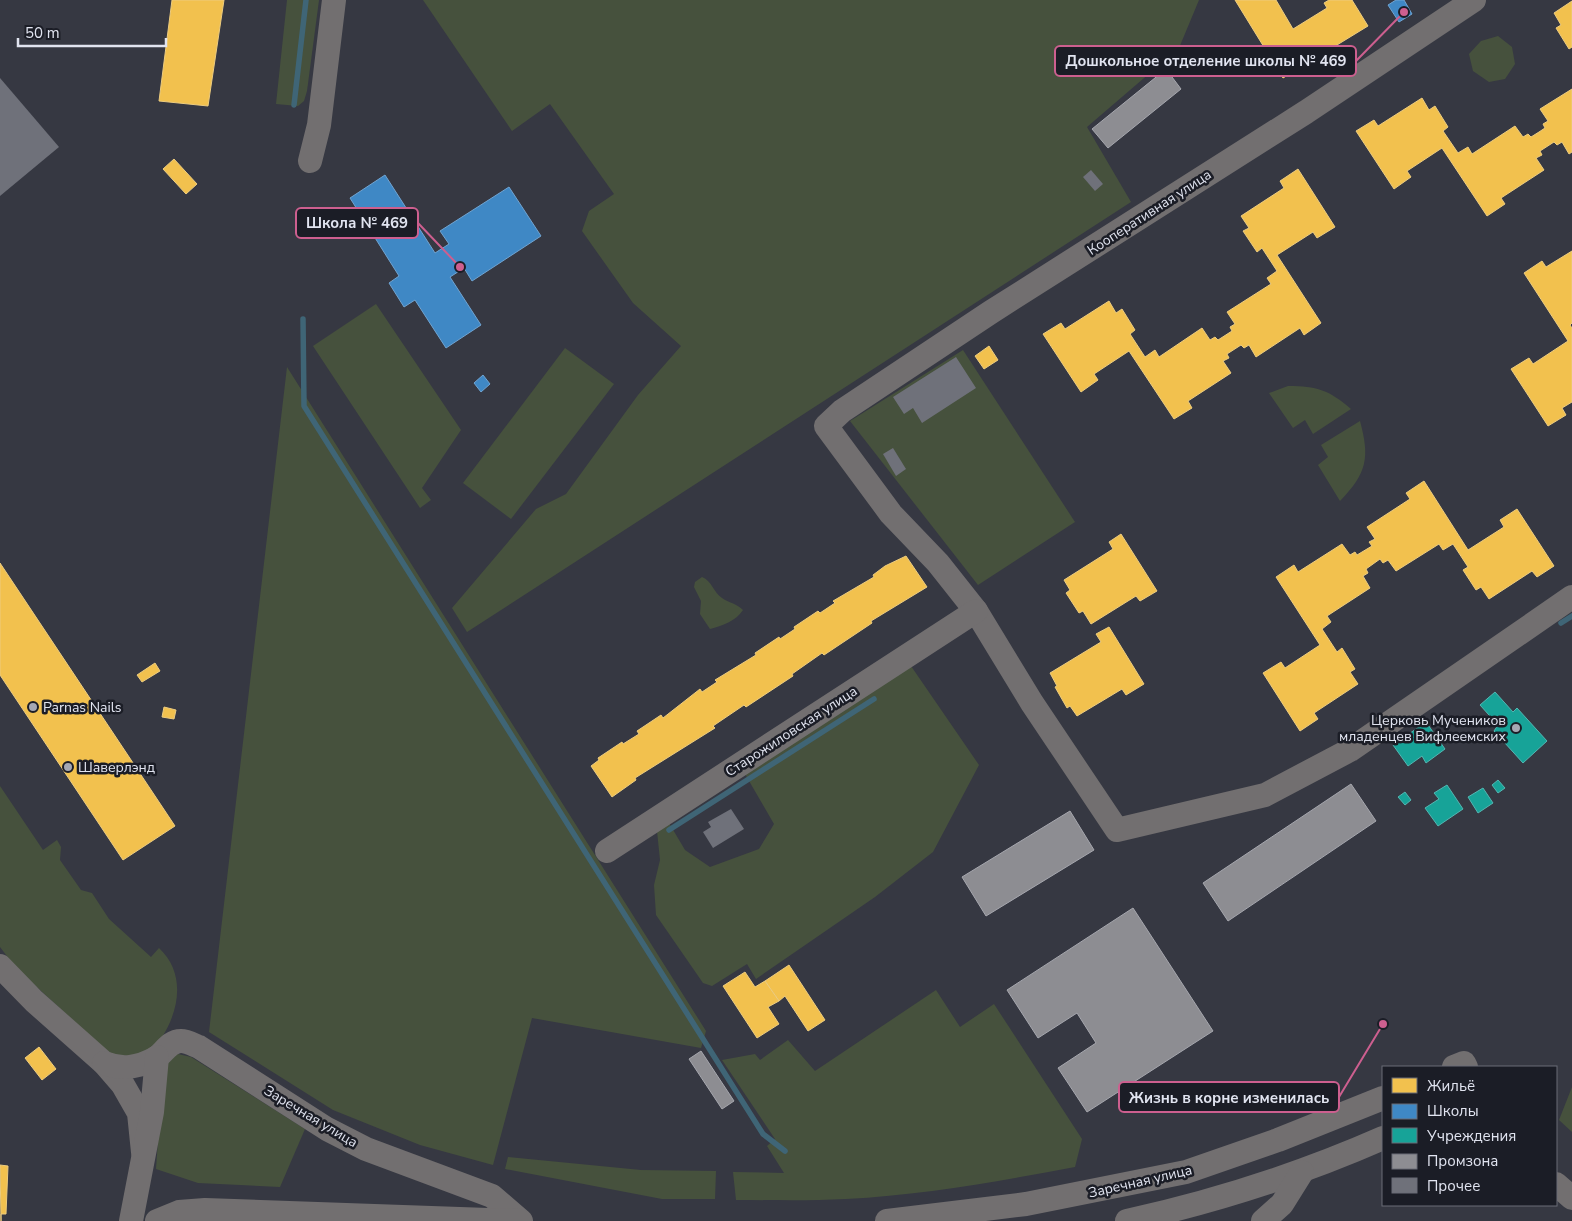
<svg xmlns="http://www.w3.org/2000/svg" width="1572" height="1221" viewBox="0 0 1572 1221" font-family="'Nunito Sans',sans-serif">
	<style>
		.green { fill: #46513d }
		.homes { fill: #f2c14e; stroke: #edcc7f }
		.schools { fill: #3f88c5; stroke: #70a4d2 }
		.public { fill: #17a398; stroke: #54b6b2 }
		.industry { fill: #8d8d92; stroke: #a6a7ae }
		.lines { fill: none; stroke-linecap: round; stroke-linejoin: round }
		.stream { stroke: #3f6576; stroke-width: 5.5 }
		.building { fill: #6f717a }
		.minor { stroke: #726f70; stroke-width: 24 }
		.poi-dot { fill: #a5a8b3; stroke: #1b1d26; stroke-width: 2 }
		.labels { text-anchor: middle; stroke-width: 5; stroke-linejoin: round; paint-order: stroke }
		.street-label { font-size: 14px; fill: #e1e4f0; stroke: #1b1d26 }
		.poi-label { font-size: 14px; fill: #e1e4f0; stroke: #1b1d26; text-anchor: start }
		.leader { fill: none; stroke: #cd5f8f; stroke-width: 2 }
		.callout-dot { fill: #cd5f8f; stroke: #1b1d26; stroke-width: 2 }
		.callout { fill: #1b1d26; stroke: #cd5f8f; stroke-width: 2 }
		.callout-label { font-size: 15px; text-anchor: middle; font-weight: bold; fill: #e1e4f0 }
	</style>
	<rect width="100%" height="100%" fill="#363842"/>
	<g class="green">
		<path d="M 287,0 L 319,0 L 307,91 L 304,101 L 298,106 L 276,104 Z"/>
		<path d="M 423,0 L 1199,0 L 1179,48 L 1087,127 L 1131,202 L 467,632 L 452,608 L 536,509 L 566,494 L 638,395 L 681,346 L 633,303 L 582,231 L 589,211 L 614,194 L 550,104 L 512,131 Z"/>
		<path d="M 1498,36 L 1512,47 L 1515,64 L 1505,79 L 1489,82 L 1473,71 L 1469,54 L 1481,41 Z"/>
		<path d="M 376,304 L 461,430 L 422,488 L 431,500 L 420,508 L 313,346 Z"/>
		<path d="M 565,348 L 614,384 L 511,519 L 463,483 Z"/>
		<path d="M 963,350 L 1075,522 L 978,585 L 850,421 Z"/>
		<path d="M 287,367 L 706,1031 L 701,1048 L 532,1018 L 493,1165 L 420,1145 L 333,1110 L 209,1032 Z"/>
		<path d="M 1288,386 C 1317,386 1329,390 1351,409 L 1313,434 L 1305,420 L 1293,428 L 1269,393 Z"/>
		<path d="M 1360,421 C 1370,458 1367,473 1340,501 L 1318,465 L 1328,457 L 1321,445 Z"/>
		<path d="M 702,577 C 712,581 714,593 722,598 C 729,603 736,603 743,610 C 736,621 722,626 710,629 L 700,614 L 701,601 L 694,587 L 695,582 Z"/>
		<path d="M 911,666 L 979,765 L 933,852 L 875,897 L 756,979 L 747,964 L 712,986 L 703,983 L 656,915 L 654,885 L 660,860 L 657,831 L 669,823 L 685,850 L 710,867 L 759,849 L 774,824 L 745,774 Z"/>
		<path d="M 0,786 L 43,850 L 57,840 L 61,847 L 60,860 L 81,890 L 92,893 L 109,919 L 151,957 L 159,948 C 193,980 174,1030 145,1058 L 112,1056 L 16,968 L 0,947 Z"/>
		<path d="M 936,990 L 960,1027 L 994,1004 L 1082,1139 L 1075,1167 C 1000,1181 923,1195 846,1199 C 810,1201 773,1200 736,1200 L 733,1172 L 784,1173 L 767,1146 L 775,1139 L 722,1060 L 755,1054 L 760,1060 L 788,1040 L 815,1071 Z"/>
		<path d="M 178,1054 L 191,1057 L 305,1129 L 280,1187 L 198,1183 L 156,1169 L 163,1069 L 169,1059 Z"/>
		<path d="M 1572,1087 L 1572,1132 L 1559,1120 Z"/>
		<path d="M 508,1157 L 641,1170 L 716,1171 L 715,1199 L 662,1199 L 505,1169 Z"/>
	</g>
	<g class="homes">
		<path d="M 172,0 L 224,0 L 208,106 L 159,101 Z"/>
		<path d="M 1235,0 L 1276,0 L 1293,29 L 1327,8 L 1324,3 L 1329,0 L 1352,0 L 1368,26 L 1283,78 Z"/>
		<path d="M 1572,1 L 1572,47 L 1569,49 L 1556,28 L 1561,25 L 1554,13 Z"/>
		<path d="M 1572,89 L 1572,152 L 1569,154 L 1562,142 L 1557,145 L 1554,142 L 1540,151 L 1542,155 L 1536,158 L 1544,170 L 1501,198 L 1505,204 L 1487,216 L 1442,148 L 1407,171 L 1411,177 L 1394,189 L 1356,131 L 1374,120 L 1378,126 L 1422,98 L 1429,110 L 1435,106 L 1448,127 L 1443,131 L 1458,153 L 1468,147 L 1472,154 L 1515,126 L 1523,137 L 1528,134 L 1531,137 L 1539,132 L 1545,128 L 1543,124 L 1548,121 L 1540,109 Z"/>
		<path d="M 174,159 L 197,184 L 186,194 L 163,169 Z"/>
		<path d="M 1298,169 L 1335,227 L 1317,238 L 1313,232 L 1277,255 L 1321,323 L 1304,335 L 1300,328 L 1256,357 L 1249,345 L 1244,348 L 1241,345 L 1227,354 L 1229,358 L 1223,361 L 1231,373 L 1188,401 L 1192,408 L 1174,419 L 1129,351 L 1094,374 L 1098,380 L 1081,392 L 1043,334 L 1061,323 L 1065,329 L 1109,301 L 1116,313 L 1122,309 L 1135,330 L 1130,334 L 1145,357 L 1155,350 L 1159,357 L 1202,328 L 1210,340 L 1215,337 L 1218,340 L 1232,331 L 1230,327 L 1235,324 L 1227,312 L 1271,284 L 1267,278 L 1277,271 L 1262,248 L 1257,252 L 1243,231 L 1249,228 L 1241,216 L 1284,188 L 1280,181 Z"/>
		<path d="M 1572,251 L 1572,323 L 1570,325 L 1572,328 L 1572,402 L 1562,408 L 1566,415 L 1548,426 L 1511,369 L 1529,358 L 1533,364 L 1568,341 L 1524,273 L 1542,261 L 1546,267 Z"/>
		<path d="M 989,346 L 998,360 L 984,369 L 975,356 Z"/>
		<path d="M 1424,481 L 1468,550 L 1504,527 L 1500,520 L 1517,509 L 1554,566 L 1537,577 L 1532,571 L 1489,599 L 1481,587 L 1476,590 L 1463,570 L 1468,567 L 1453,544 L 1443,550 L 1439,544 L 1396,571 L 1388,560 L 1383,563 L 1380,559 L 1366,569 L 1368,573 L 1363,576 L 1370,588 L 1327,616 L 1331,622 L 1322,629 L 1337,652 L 1342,648 L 1355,669 L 1350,672 L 1358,684 L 1314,713 L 1318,719 L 1300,731 L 1263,673 L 1281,662 L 1285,668 L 1320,645 L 1276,577 L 1294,565 L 1298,572 L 1342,544 L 1350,555 L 1355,552 L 1357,555 L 1372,546 L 1369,542 L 1375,539 L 1367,527 L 1410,499 L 1406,493 Z"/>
		<path d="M 1121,534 L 1157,591 L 1140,601 L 1136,596 L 1091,624 L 1083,611 L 1079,613 L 1066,593 L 1070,590 L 1064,580 L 1113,549 L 1109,542 Z"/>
		<path d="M 906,556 L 927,587 L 871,621 L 872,623 L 824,655 L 822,653 L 792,674 L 793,676 L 746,707 L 744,705 L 713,726 L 715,728 L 635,778 L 636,780 L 612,797 L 591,766 L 599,760 L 598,758 L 622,742 L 623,744 L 639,734 L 637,731 L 661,715 L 663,718 L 700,689 L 702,692 L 717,682 L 715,680 L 756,655 L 755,653 L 779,637 L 780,639 L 795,629 L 794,627 L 818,611 L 820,613 L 835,603 L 833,601 L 874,577 L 873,575 L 885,566 Z"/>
		<path d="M 0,563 L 175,826 L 123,860 L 0,675 Z"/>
		<path d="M 1109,627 L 1144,684 L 1126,695 L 1122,689 L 1077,716 L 1070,706 L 1067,708 L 1055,687 L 1057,686 L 1050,673 L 1101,642 L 1096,634 Z"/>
		<path d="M 155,663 L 160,671 L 142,682 L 137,675 Z"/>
		<path d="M 164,707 L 176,710 L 174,719 L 162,717 Z"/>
		<path d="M 789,965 L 825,1020 L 808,1031 L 785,996 L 779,1001 L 765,981 Z"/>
		<path d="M 745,972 L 755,987 L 765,981 L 779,1001 L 768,1007 L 779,1024 L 757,1038 L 723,986 Z"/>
		<path d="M 39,1047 L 56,1069 L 42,1080 L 25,1058 Z"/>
		<path d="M 0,1165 L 8,1166 L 6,1214 L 1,1214 L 1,1221 Z"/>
	</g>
	<g class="schools">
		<path d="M 1396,0 L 1404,0 L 1412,14 L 1399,22 L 1388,5 Z"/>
		<path d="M 385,175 L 435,253 L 449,244 L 440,231 L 509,187 L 541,236 L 472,281 L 464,268 L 450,277 L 481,325 L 446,348 L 415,300 L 404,307 L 389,283 L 399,276 L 350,198 Z"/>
		<path d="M 483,375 L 490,384 L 481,392 L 474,383 Z"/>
	</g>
	<g class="public">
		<path d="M 1495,692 L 1513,712 L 1517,708 L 1547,741 L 1523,763 L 1494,731 L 1498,725 L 1480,705 Z"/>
		<path d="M 1426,722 L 1445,749 L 1426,763 L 1422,756 L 1408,766 L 1393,745 Z"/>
		<path d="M 1498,780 L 1505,788 L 1498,793 L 1492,785 Z"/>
		<path d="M 1447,785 L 1463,809 L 1438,826 L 1425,808 L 1439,799 L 1434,793 Z"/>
		<path d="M 1483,788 L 1493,803 L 1478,813 L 1468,797 Z"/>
		<path d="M 1405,792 L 1411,800 L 1405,805 L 1398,797 Z"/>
	</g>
	<g class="industry">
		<path d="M 1166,69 L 1181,89 L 1108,148 L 1092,129 Z"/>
		<path d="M 1351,784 L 1376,821 L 1228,921 L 1203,883 Z"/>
		<path d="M 1070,811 L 1094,850 L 986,916 L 962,877 Z"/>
		<path d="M 1133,908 L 1213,1031 L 1087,1112 L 1058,1068 L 1096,1043 L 1077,1013 L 1038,1038 L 1007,990 Z"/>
		<path d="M 701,1051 L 734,1101 L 722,1109 L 689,1059 Z"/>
	</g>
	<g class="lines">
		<g class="stream">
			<path d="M 294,105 L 306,0"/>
			<path d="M 303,319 L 304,406 L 763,1134 L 785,1151"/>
			<path d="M 1561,623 L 1572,616"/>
			<path d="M 669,830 L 874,699"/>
		</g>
	</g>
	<g class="building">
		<path d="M 0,78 L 59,147 L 0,196 Z"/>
		<path d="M 1091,170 L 1103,184 L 1095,191 L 1083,177 Z"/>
		<path d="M 956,357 L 976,388 L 922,423 L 913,408 L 904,414 L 893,397 Z"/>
		<path d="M 893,448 L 906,469 L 896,476 L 883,454 Z"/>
		<path d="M 731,809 L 744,829 L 713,848 L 703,832 L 711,827 L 708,822 Z"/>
	</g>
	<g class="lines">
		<g class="minor">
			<path d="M 1474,0 L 1306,112 L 991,312 L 842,411 L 826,426 L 891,514 L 938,563 L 976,611 L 1032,703 L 1117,830 L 1265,795 L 1350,750 L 1572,597"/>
			<path d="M 310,161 L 319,125 L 334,0"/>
			<path d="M 607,851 L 976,611"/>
			<path d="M 0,966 L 34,1001 L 104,1063 L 123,1085 L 139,1113 L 143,1152"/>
			<path d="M 104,1063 C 122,1070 138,1068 156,1058 C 164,1053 169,1041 181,1041 C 187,1041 194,1045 199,1047 L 327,1129 L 366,1149 L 492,1196 L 521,1221"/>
			<path d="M 1454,1067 L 1464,1063 L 1466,1067"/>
			<path d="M 1556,1184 L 1572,1198"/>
			<path d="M 131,1221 L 152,1112 L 157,1057"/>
			<path d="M 157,1221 L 179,1212 L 205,1210 L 520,1221"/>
			<path d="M 887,1221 L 1026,1204 L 1186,1172 L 1278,1140 L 1383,1098"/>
			<path d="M 1127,1221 C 1217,1201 1299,1175 1383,1138"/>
			<path d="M 1263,1221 L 1282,1204 L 1302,1172"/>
		</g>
	</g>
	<g class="poi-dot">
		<circle cx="33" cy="707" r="5"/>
		<circle cx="1516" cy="728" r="5"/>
		<circle cx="68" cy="767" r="5"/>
	</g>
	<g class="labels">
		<g class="street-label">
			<text transform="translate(1149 212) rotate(-33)" y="5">Кооперативная улица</text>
			<text transform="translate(791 731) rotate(-33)" y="5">Старожиловская улица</text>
			<text transform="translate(311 1116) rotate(31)" y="5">Заречная улица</text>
			<text transform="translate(1140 1181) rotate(-13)" y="5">Заречная улица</text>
		</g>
		<g class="poi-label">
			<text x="43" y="712">Parnas Nails</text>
			<text x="1506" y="725" text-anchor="end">Церковь Мучеников<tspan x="1506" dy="16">младенцев Вифлеемских</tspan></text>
			<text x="78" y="772">Шаверлэнд</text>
		</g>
	</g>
	<path class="leader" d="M1404 12L1356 61M460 267L418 223M1383 1024L1339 1097"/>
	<g class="callout-dot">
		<circle cx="1404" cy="12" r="5"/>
		<circle cx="460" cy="267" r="5"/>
		<circle cx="1383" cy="1024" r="5"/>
	</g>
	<g class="callout">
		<rect x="1055" y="46" width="301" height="30" rx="5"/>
		<rect x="296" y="208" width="122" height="30" rx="5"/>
		<rect x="1119" y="1082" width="220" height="30" rx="5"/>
	</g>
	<g class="callout-label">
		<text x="1206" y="66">Дошкольное отделение школы № 469</text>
		<text x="357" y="228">Школа № 469</text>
		<text x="1229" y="1103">Жизнь в корне изменилась</text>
	</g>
	<rect x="1382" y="1066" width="175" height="140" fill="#1b1d26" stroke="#6a6d77"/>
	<rect x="1392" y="1078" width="25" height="15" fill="#f2c14e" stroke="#6a6d77"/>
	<text x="1427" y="1091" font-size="15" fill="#e1e4f0">Жильё</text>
	<rect x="1392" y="1104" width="25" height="15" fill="#3f88c5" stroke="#6a6d77"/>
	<text x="1427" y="1116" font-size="15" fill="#e1e4f0">Школы</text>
	<rect x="1392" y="1128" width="25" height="15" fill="#17a398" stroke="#6a6d77"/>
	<text x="1427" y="1141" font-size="15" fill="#e1e4f0">Учреждения</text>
	<rect x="1392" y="1154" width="25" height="15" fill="#8d8d92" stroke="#6a6d77"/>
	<text x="1427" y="1166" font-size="15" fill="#e1e4f0">Промзона</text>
	<rect x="1392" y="1178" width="25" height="15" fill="#6f717a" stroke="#6a6d77"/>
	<text x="1427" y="1191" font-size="15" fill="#e1e4f0">Прочее</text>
	<path d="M18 38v8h148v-8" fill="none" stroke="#e1e4f0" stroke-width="2.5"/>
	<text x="25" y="38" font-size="15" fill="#e1e4f0" stroke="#1b1d26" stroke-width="4" paint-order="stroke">50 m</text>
</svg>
